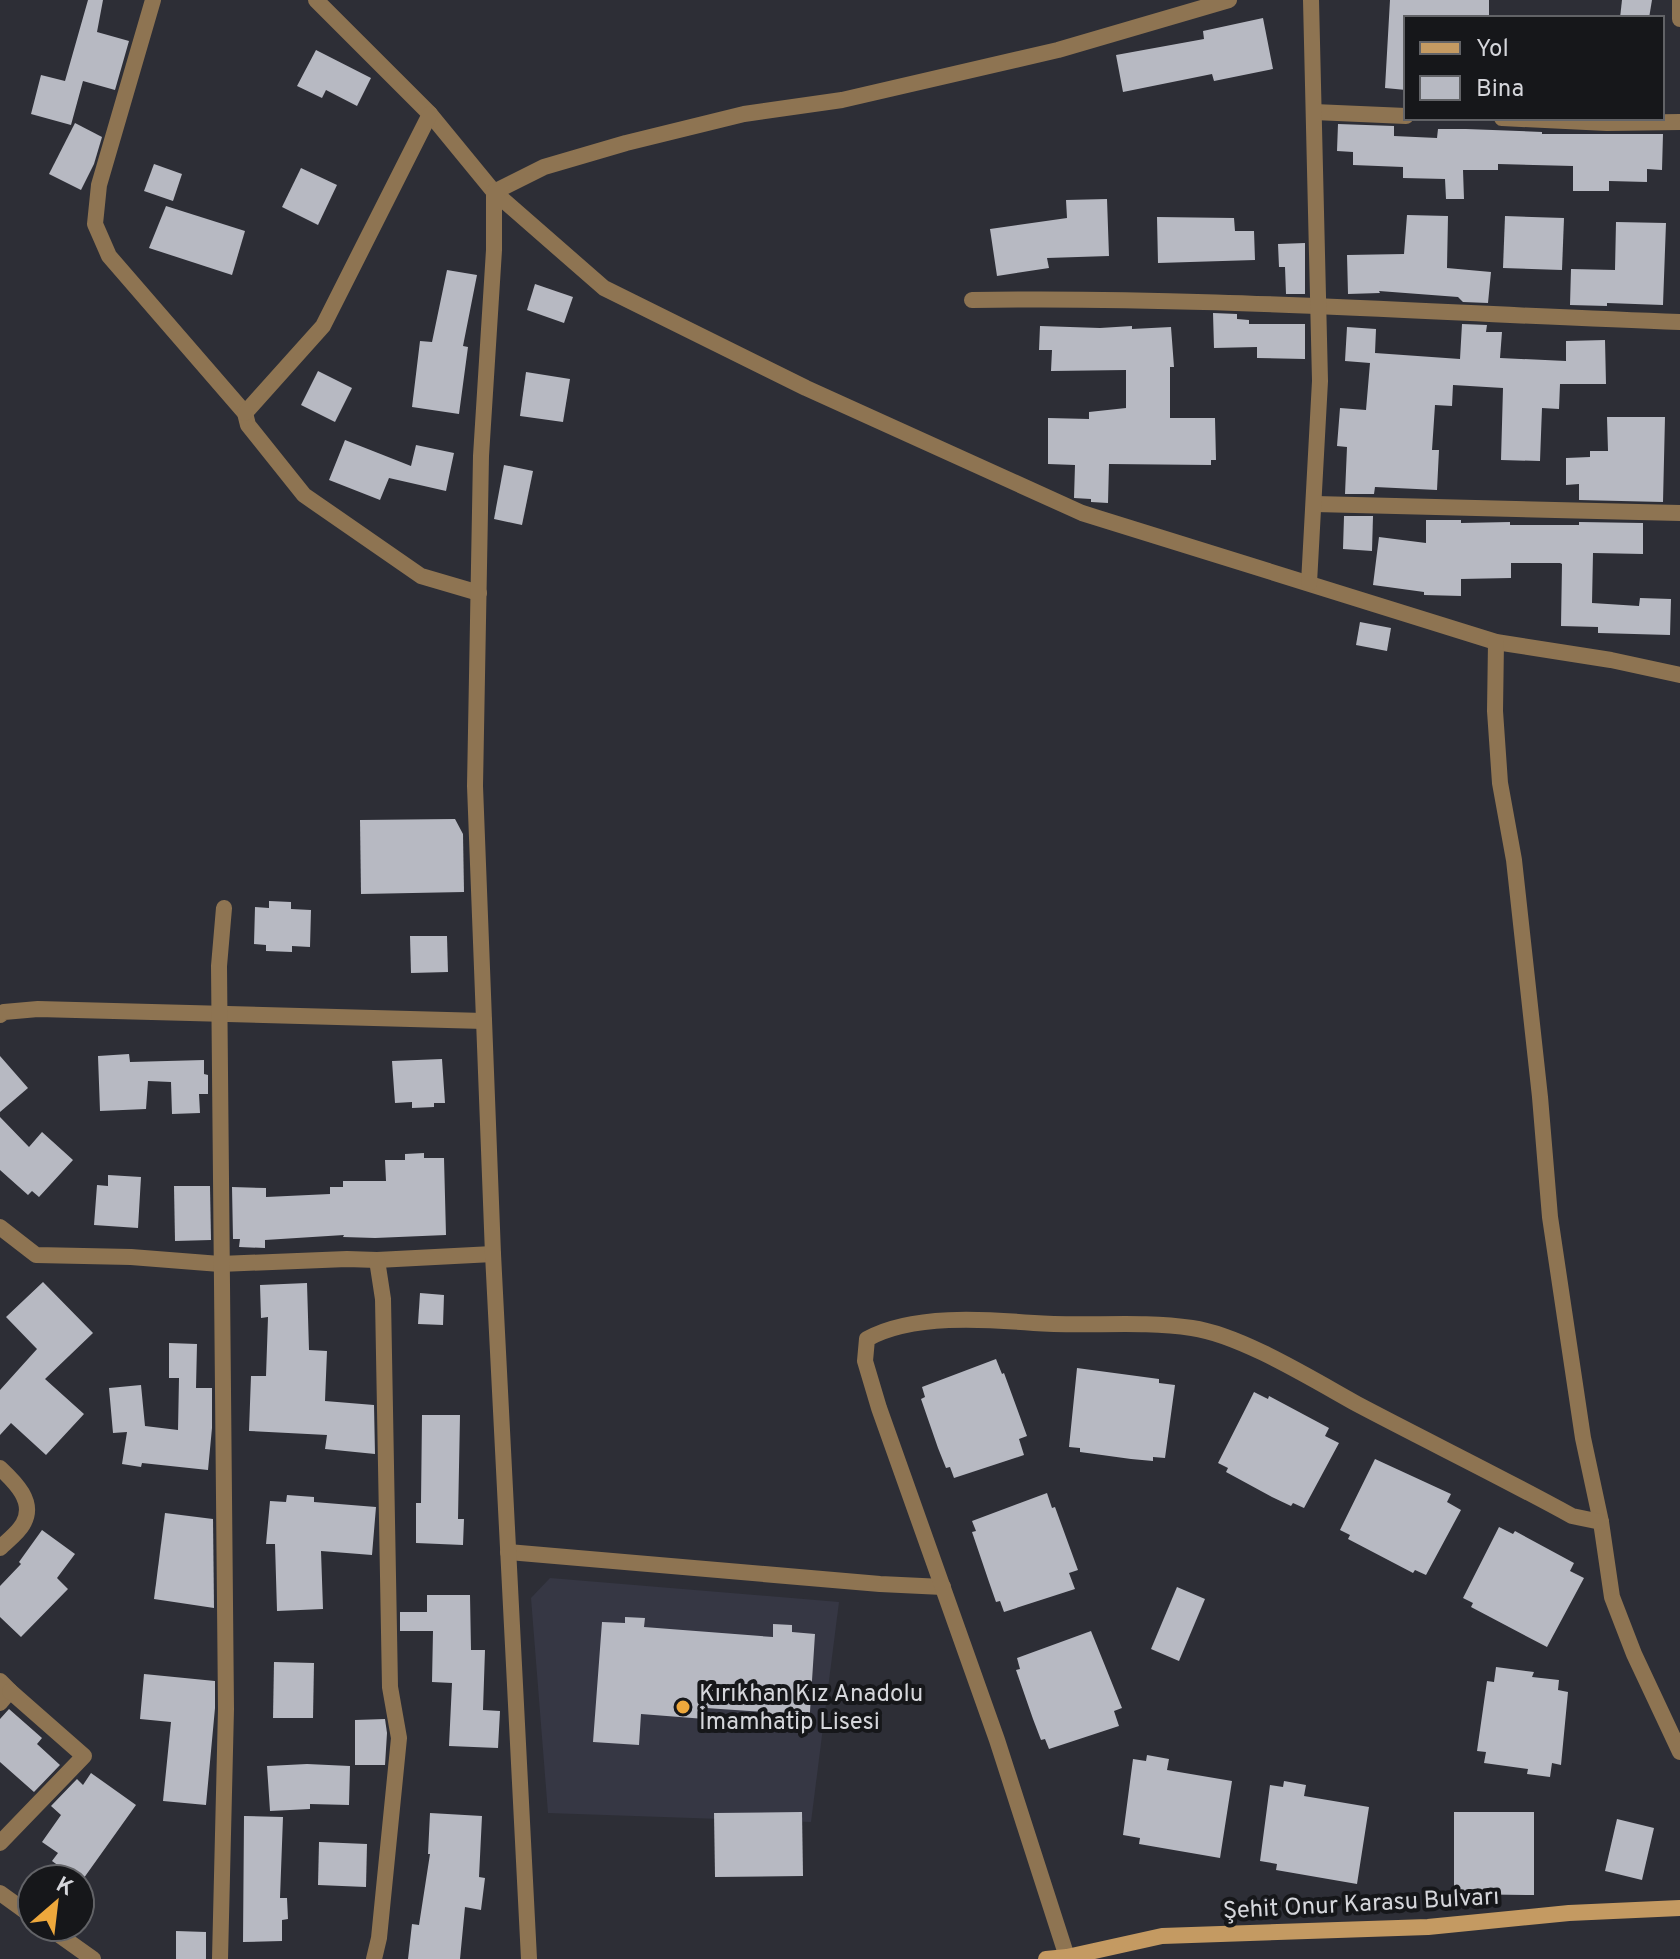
<svg xmlns="http://www.w3.org/2000/svg" width="1680" height="1959" viewBox="0 0 1680 1959" font-family="Overpass,sans-serif">
	<style>
		.built { fill: #363744 }
		.building { fill: #b7b9c2 }
		.lines { fill: none; stroke-linecap: round; stroke-linejoin: round }
		.street { stroke: #8e7452; stroke-width: 16 }
		.secondary { stroke: #c49a62; stroke-width: 16 }
		.poi-dot { fill: #eea83c; stroke: #16171a; stroke-width: 3 }
		.labels { text-anchor: middle; stroke-width: 8; stroke-linejoin: round; paint-order: stroke }
		.poi-label { font-size: 24px; fill: #d5d6db; stroke: #16171a; text-anchor: start }
		.street-label { font-size: 24px; fill: #d5d6db; stroke: #16171a }
	</style>
	<rect width="100%" height="100%" fill="#2d2e36"/>
	<path class="built" d="M 550,1578 L 839,1602 L 811,1822 L 548,1813 L 531,1598 Z"/>
	<g class="building">
		<path d="M 88,0 L 103,0 L 97,32 L 129,41 L 115,90 L 83,81 L 71,125 L 31,114 L 41,75 L 65,81 Z"/>
		<path d="M 1390,0 L 1489,0 L 1489,18 L 1406,18 L 1406,90 L 1385,88 Z"/>
		<path d="M 1622,0 L 1652,0 L 1649,18 L 1620,18 Z"/>
		<path d="M 1263,18 L 1273,69 L 1214,81 L 1212,74 L 1123,92 L 1116,55 L 1204,39 L 1203,31 Z"/>
		<path d="M 316,50 L 371,78 L 357,106 L 326,90 L 322,98 L 297,86 Z"/>
		<path d="M 75,123 L 102,137 L 94,164 L 81,190 L 49,174 Z"/>
		<path d="M 1338,124 L 1394,126 L 1394,136 L 1437,138 L 1438,129 L 1466,129 L 1542,132 L 1542,134 L 1663,134 L 1662,170 L 1647,169 L 1647,182 L 1609,181 L 1609,191 L 1573,191 L 1573,166 L 1498,164 L 1498,170 L 1463,170 L 1464,199 L 1446,199 L 1445,179 L 1403,178 L 1403,167 L 1353,165 L 1353,152 L 1337,151 Z"/>
		<path d="M 154,164 L 182,174 L 173,201 L 144,191 Z"/>
		<path d="M 301,168 L 337,185 L 318,225 L 282,207 Z"/>
		<path d="M 1107,199 L 1109,256 L 1047,258 L 1049,268 L 997,276 L 990,229 L 1067,218 L 1066,200 Z"/>
		<path d="M 166,206 L 245,231 L 232,275 L 149,248 Z"/>
		<path d="M 1407,215 L 1448,216 L 1447,268 L 1491,272 L 1488,303 L 1463,302 L 1458,297 L 1379,291 L 1380,293 L 1348,294 L 1347,255 L 1404,254 Z"/>
		<path d="M 1505,216 L 1564,218 L 1562,270 L 1503,268 Z"/>
		<path d="M 1157,217 L 1234,218 L 1235,231 L 1254,231 L 1255,260 L 1158,263 Z"/>
		<path d="M 1616,222 L 1666,223 L 1663,305 L 1607,303 L 1607,306 L 1570,305 L 1571,269 L 1615,270 Z"/>
		<path d="M 1305,243 L 1305,294 L 1286,294 L 1285,267 L 1279,267 L 1278,244 Z"/>
		<path d="M 447,270 L 477,275 L 463,346 L 468,347 L 459,414 L 412,407 L 420,341 L 432,342 Z"/>
		<path d="M 535,284 L 573,297 L 564,323 L 527,310 Z"/>
		<path d="M 1213,313 L 1237,314 L 1237,319 L 1249,320 L 1249,324 L 1305,324 L 1305,359 L 1257,358 L 1257,347 L 1214,348 Z"/>
		<path d="M 1462,324 L 1487,325 L 1486,332 L 1502,332 L 1500,358 L 1566,361 L 1566,341 L 1605,340 L 1606,384 L 1560,384 L 1559,409 L 1542,408 L 1540,461 L 1501,460 L 1503,388 L 1453,385 L 1452,406 L 1435,405 L 1432,450 L 1439,450 L 1437,490 L 1375,487 L 1374,494 L 1345,494 L 1347,447 L 1337,446 L 1340,408 L 1366,410 L 1370,363 L 1345,361 L 1347,327 L 1376,329 L 1375,353 L 1460,359 Z"/>
		<path d="M 1040,326 L 1100,328 L 1132,326 L 1132,329 L 1171,327 L 1174,367 L 1170,367 L 1170,418 L 1215,418 L 1216,460 L 1211,460 L 1211,465 L 1109,464 L 1108,503 L 1091,502 L 1091,499 L 1074,498 L 1075,465 L 1048,464 L 1048,418 L 1089,419 L 1089,412 L 1126,408 L 1126,370 L 1051,371 L 1052,350 L 1039,350 Z"/>
		<path d="M 318,371 L 352,388 L 335,422 L 301,405 Z"/>
		<path d="M 526,372 L 570,379 L 563,422 L 520,416 Z"/>
		<path d="M 1607,417 L 1665,417 L 1663,502 L 1579,500 L 1579,484 L 1566,485 L 1566,458 L 1590,457 L 1590,451 L 1608,451 Z"/>
		<path d="M 345,440 L 411,466 L 416,445 L 454,453 L 446,491 L 389,478 L 380,500 L 329,480 Z"/>
		<path d="M 504,465 L 533,471 L 522,525 L 494,519 Z"/>
		<path d="M 1344,516 L 1373,516 L 1372,551 L 1343,549 Z"/>
		<path d="M 1426,520 L 1461,520 L 1461,523 L 1510,522 L 1510,525 L 1579,525 L 1579,522 L 1643,523 L 1643,554 L 1593,553 L 1592,603 L 1639,606 L 1640,598 L 1671,599 L 1670,635 L 1598,633 L 1598,627 L 1561,626 L 1562,564 L 1560,563 L 1511,563 L 1511,578 L 1461,579 L 1461,596 L 1424,595 L 1424,592 L 1373,585 L 1379,537 L 1426,543 Z"/>
		<path d="M 1360,622 L 1391,628 L 1387,651 L 1356,645 Z"/>
		<path d="M 455,819 L 463,834 L 464,892 L 361,894 L 360,820 Z"/>
		<path d="M 269,901 L 291,902 L 291,909 L 311,910 L 310,947 L 292,946 L 292,952 L 266,951 L 266,945 L 254,944 L 255,907 L 269,908 Z"/>
		<path d="M 410,936 L 447,936 L 448,972 L 411,973 Z"/>
		<path d="M 129,1054 L 130,1062 L 204,1060 L 204,1074 L 208,1075 L 208,1094 L 199,1094 L 200,1113 L 172,1114 L 171,1082 L 148,1081 L 146,1109 L 100,1111 L 98,1056 Z"/>
		<path d="M 0,1056 L 28,1088 L 0,1112 Z"/>
		<path d="M 442,1059 L 445,1103 L 434,1103 L 434,1107 L 412,1108 L 412,1102 L 395,1103 L 392,1061 Z"/>
		<path d="M 0,1117 L 29,1147 L 42,1132 L 73,1160 L 39,1197 L 32,1191 L 28,1195 L 0,1170 Z"/>
		<path d="M 424,1153 L 424,1158 L 444,1158 L 446,1235 L 375,1238 L 343,1237 L 344,1235 L 265,1240 L 265,1248 L 239,1247 L 240,1239 L 233,1239 L 232,1187 L 266,1188 L 266,1197 L 330,1194 L 330,1187 L 343,1187 L 343,1181 L 386,1181 L 385,1160 L 405,1160 L 405,1154 Z"/>
		<path d="M 108,1175 L 141,1177 L 138,1228 L 94,1225 L 97,1185 L 108,1186 Z"/>
		<path d="M 174,1186 L 210,1186 L 211,1240 L 175,1241 Z"/>
		<path d="M 43,1282 L 93,1333 L 45,1379 L 84,1414 L 46,1455 L 11,1423 L 0,1435 L 0,1390 L 37,1349 L 6,1317 Z"/>
		<path d="M 307,1283 L 309,1350 L 327,1351 L 325,1401 L 374,1405 L 375,1454 L 325,1449 L 327,1435 L 249,1431 L 251,1376 L 266,1376 L 268,1317 L 261,1318 L 260,1285 Z"/>
		<path d="M 420,1293 L 444,1295 L 443,1325 L 418,1324 Z"/>
		<path d="M 169,1343 L 197,1344 L 196,1388 L 212,1388 L 212,1428 L 208,1470 L 142,1463 L 141,1467 L 122,1464 L 127,1432 L 113,1433 L 109,1388 L 141,1385 L 145,1426 L 178,1430 L 179,1378 L 169,1378 Z"/>
		<path d="M 996,1359 L 1002,1374 L 1004,1373 L 1027,1436 L 1019,1439 L 1024,1455 L 954,1478 L 950,1467 L 946,1468 L 938,1448 L 921,1399 L 925,1397 L 922,1387 Z"/>
		<path d="M 1077,1368 L 1159,1379 L 1159,1383 L 1175,1385 L 1165,1458 L 1153,1457 L 1153,1461 L 1131,1459 L 1080,1452 L 1080,1448 L 1069,1447 Z"/>
		<path d="M 1254,1392 L 1268,1399 L 1269,1396 L 1329,1428 L 1325,1436 L 1339,1443 L 1304,1508 L 1293,1503 L 1291,1506 L 1272,1497 L 1226,1472 L 1228,1468 L 1218,1463 Z"/>
		<path d="M 422,1415 L 460,1415 L 458,1519 L 464,1519 L 463,1545 L 416,1543 L 416,1503 L 421,1503 Z"/>
		<path d="M 1375,1459 L 1451,1494 L 1447,1502 L 1461,1510 L 1426,1575 L 1415,1570 L 1413,1573 L 1348,1539 L 1350,1535 L 1340,1530 Z"/>
		<path d="M 1047,1493 L 1052,1508 L 1055,1507 L 1078,1570 L 1069,1573 L 1075,1589 L 1004,1612 L 1000,1601 L 996,1602 L 989,1582 L 972,1532 L 976,1531 L 972,1521 Z"/>
		<path d="M 287,1495 L 314,1497 L 314,1502 L 376,1507 L 372,1555 L 321,1551 L 323,1609 L 277,1611 L 275,1544 L 266,1544 L 270,1501 L 286,1502 Z"/>
		<path d="M 165,1513 L 213,1519 L 214,1608 L 154,1599 Z"/>
		<path d="M 1499,1527 L 1513,1534 L 1515,1531 L 1574,1563 L 1570,1571 L 1584,1578 L 1547,1647 L 1471,1607 L 1473,1603 L 1463,1598 Z"/>
		<path d="M 42,1530 L 75,1554 L 57,1578 L 68,1589 L 21,1637 L 0,1617 L 0,1586 L 21,1564 L 19,1562 Z"/>
		<path d="M 1177,1587 L 1205,1599 L 1179,1661 L 1151,1649 Z"/>
		<path d="M 427,1595 L 470,1595 L 471,1650 L 485,1650 L 483,1710 L 500,1711 L 498,1748 L 449,1746 L 452,1683 L 432,1682 L 433,1631 L 400,1631 L 400,1612 L 427,1612 Z"/>
		<path d="M 625,1617 L 645,1618 L 644,1627 L 773,1637 L 773,1624 L 792,1625 L 792,1632 L 815,1634 L 809,1727 L 764,1724 L 765,1712 L 706,1708 L 705,1719 L 641,1714 L 639,1745 L 593,1742 L 602,1622 L 625,1623 Z"/>
		<path d="M 1091,1631 L 1122,1708 L 1114,1711 L 1119,1726 L 1049,1749 L 1045,1739 L 1041,1740 L 1033,1719 L 1016,1670 L 1020,1669 L 1017,1658 Z"/>
		<path d="M 274,1662 L 314,1663 L 313,1718 L 273,1718 Z"/>
		<path d="M 1496,1667 L 1534,1672 L 1532,1677 L 1559,1680 L 1558,1690 L 1568,1692 L 1561,1765 L 1552,1763 L 1550,1777 L 1527,1774 L 1528,1769 L 1484,1763 L 1486,1752 L 1477,1751 L 1487,1681 L 1494,1682 Z"/>
		<path d="M 144,1674 L 215,1681 L 215,1708 L 206,1805 L 163,1801 L 171,1722 L 140,1719 Z"/>
		<path d="M 9,1709 L 42,1738 L 37,1744 L 60,1765 L 34,1792 L 0,1762 L 0,1719 Z"/>
		<path d="M 385,1719 L 387,1733 L 385,1765 L 355,1765 L 355,1720 Z"/>
		<path d="M 1147,1755 L 1169,1759 L 1167,1770 L 1232,1781 L 1220,1858 L 1139,1844 L 1140,1838 L 1123,1835 L 1133,1759 L 1146,1761 Z"/>
		<path d="M 307,1764 L 350,1766 L 349,1805 L 310,1804 L 310,1809 L 270,1811 L 267,1766 Z"/>
		<path d="M 91,1773 L 136,1805 L 81,1882 L 52,1861 L 58,1853 L 42,1842 L 61,1815 L 51,1806 L 77,1779 L 83,1785 Z"/>
		<path d="M 1284,1781 L 1306,1785 L 1304,1796 L 1369,1807 L 1357,1884 L 1276,1870 L 1277,1864 L 1260,1861 L 1270,1785 L 1283,1787 Z"/>
		<path d="M 802,1812 L 803,1876 L 715,1877 L 714,1813 Z"/>
		<path d="M 1454,1812 L 1534,1812 L 1534,1895 L 1454,1894 Z"/>
		<path d="M 430,1813 L 482,1816 L 479,1877 L 485,1878 L 481,1910 L 465,1907 L 460,1959 L 408,1959 L 412,1924 L 419,1925 L 430,1854 L 428,1854 Z"/>
		<path d="M 244,1816 L 283,1817 L 280,1898 L 287,1898 L 288,1919 L 282,1920 L 282,1941 L 243,1942 Z"/>
		<path d="M 1617,1819 L 1654,1828 L 1642,1880 L 1605,1871 Z"/>
		<path d="M 319,1842 L 367,1844 L 366,1887 L 318,1885 Z"/>
		<path d="M 176,1931 L 206,1932 L 206,1959 L 176,1959 Z"/>
	</g>
	<g class="lines">
		<g class="street">
			<path d="M 153,0 L 99,185 L 95,224 L 109,256 L 245,413 L 248,425 L 304,495 L 421,576 L 479,593"/>
			<path d="M 316,0 L 430,114 L 494,192 L 604,288 L 806,388 L 1082,513 L 1496,642 L 1611,660 L 1680,675"/>
			<path d="M 1680,0 L 1680,19"/>
			<path d="M 1314,112 L 1406,116"/>
			<path d="M 1502,118 L 1607,123 L 1680,122"/>
			<path d="M 972,300 C 1209,296 1444,314 1680,322"/>
			<path d="M 245,413 L 323,326 L 430,114"/>
			<path d="M 1315,504 L 1680,513"/>
			<path d="M 1309,583 L 1320,381 L 1311,0"/>
			<path d="M 1496,642 L 1495,711 L 1500,783 L 1514,860 L 1540,1097 L 1550,1217 L 1583,1438 L 1601,1522 L 1612,1597 L 1634,1654 L 1680,1752"/>
			<path d="M 0,1015 L 4,1012 L 38,1009 L 484,1021"/>
			<path d="M 0,1227 L 36,1255 L 131,1257 L 220,1264 L 347,1259 L 377,1260 L 493,1254"/>
			<path d="M 0,1468 C 15,1482 36,1502 23,1524 C 18,1533 7,1541 0,1548"/>
			<path d="M 508,1552 L 880,1584 L 943,1587"/>
			<path d="M 0,1681 L 10,1691 L 0,1703"/>
			<path d="M 0,1843 L 84,1756 L 10,1691"/>
			<path d="M 0,1893 L 32,1916"/>
			<path d="M 48,1927 L 93,1959"/>
			<path d="M 1067,1957 L 997,1740 L 879,1408 L 865,1361 L 867,1339 C 911,1314 985,1319 1034,1323 C 1086,1327 1139,1320 1192,1328 C 1241,1335 1312,1379 1357,1404 C 1429,1442 1501,1477 1572,1516 L 1601,1522"/>
			<path d="M 220,1959 L 226,1709 L 219,966 L 224,908"/>
			<path d="M 374,1959 L 379,1938 L 399,1738 L 390,1687 L 383,1299 L 377,1260"/>
			<path d="M 529,1959 L 493,1254 L 475,786 L 481,456 L 494,250 L 494,192 L 544,167 L 626,143 L 744,114 L 842,100 L 1058,50 L 1229,0"/>
		</g>
		<path class="secondary" d="M 1046,1959 L 1067,1957 L 1162,1936 L 1428,1927 L 1569,1913 L 1680,1908"/>
	</g>
	<circle class="poi-dot" cx="683" cy="1707" r="8"/>
	<g class="labels">
		<g class="poi-label">
			<text x="699" y="1701">Kırıkhan Kız Anadolu<tspan x="699" dy="28">İmamhatip Lisesi</tspan></text>
		</g>
		<g class="street-label">
			<text transform="translate(1361 1903) rotate(-3)" y="8">Şehit Onur Karasu Bulvarı</text>
		</g>
	</g>
	<rect x="1404" y="16" width="260" height="104" fill="#16171a" stroke="#626367" stroke-width="2"/>
	<rect x="1420" y="42" width="40" height="12" fill="#c49a62" stroke="#626367" stroke-width="2"/>
	<text x="1476" y="56" font-size="24" fill="#d5d6db">Yol</text>
	<rect x="1420" y="76" width="40" height="24" fill="#b7b9c2" stroke="#626367" stroke-width="2"/>
	<text x="1476" y="96" font-size="24" fill="#d5d6db">Bina</text>
	<g transform="translate(56 1903) rotate(28)"><circle r="38" fill="#16171a" stroke="#626367" stroke-width="2"/>
	<path d="M0-6L14 30L0 20L-14 30Z" fill="#eea83c"/>
	<text y="-12" font-size="22" font-weight="bold" text-anchor="middle" fill="#d5d6db">K</text>
	</g>
</svg>
